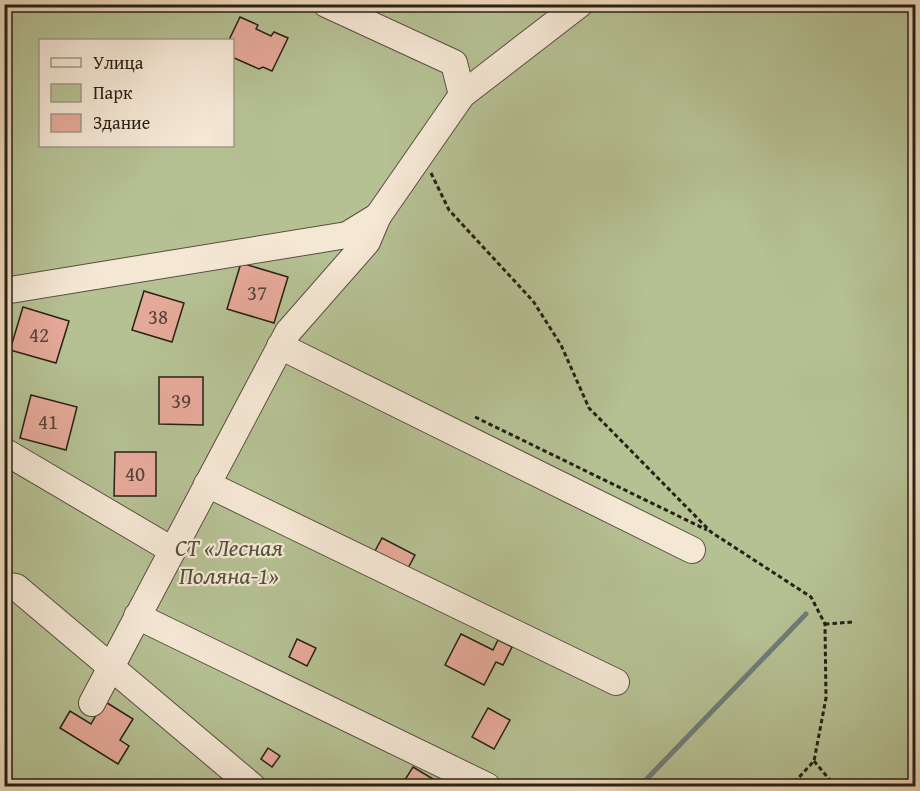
<svg xmlns="http://www.w3.org/2000/svg" width="920" height="791" viewBox="0 0 920 791" font-family="'Gentium Book Plus',serif">
	<style>
		.green { fill: #b5c093; stroke: #6e7055; stroke-width: 1.5; fill-rule: evenodd }
		.lines { fill: none; stroke-linecap: round; stroke-linejoin: round }
		.stream { stroke: #6f7c7a; stroke-width: 5 }
		.building { fill: #e5a999; stroke: #282117; stroke-width: 1.5 }
		.minor-casing { stroke: #5a4f40; stroke-width: 28 }
		.path { stroke: #282117; stroke-width: 3; stroke-dasharray: 4.5 3; stroke-linecap: butt }
		.minor { stroke: #f4e7d4; stroke-width: 26 }
		.labels { text-anchor: middle; stroke-width: 4.5; stroke-linejoin: round; paint-order: stroke }
		.number-label { font-size: 21px; fill: #574338 }
		.park-label { font-size: 24px; font-style: italic; fill: #52513c; stroke: #f4e7d4 }
	</style>
	<rect width="100%" height="100%" fill="#eedabd"/>
	<filter id="stains"><feTurbulence type="fractalNoise" baseFrequency=".00333" numOctaves="4"/><feColorMatrix values="0 0 0 0 .2 0 0 0 0 .09 0 0 0 0 .02 0 0 0 .5 -.17"/></filter>
	<radialGradient id="worn" r=".72"><stop offset=".6" stop-color="#630" stop-opacity="0"/><stop offset="1" stop-color="#630" stop-opacity=".3"/></radialGradient>
	<path class="green" d="M 5,5 L 915,5 L 915,786 L 5,786 ZM 40,40 L 232,40 L 232,146 L 40,146 Z"/>
	<g class="lines">
		<path class="stream" d="M 640,786 L 806,614"/>
	</g>
	<g class="building">
		<path d="M 240,17 L 258,25 L 256,29 L 271,36 L 274,32 L 288,38 L 272,71 L 263,67 L 259,69 L 232,57 L 232,40 L 229,40 Z"/>
		<path d="M 241,263 L 288,277 L 274,323 L 227,309 Z"/>
		<path d="M 144,291 L 184,303 L 172,342 L 132,330 Z"/>
		<path d="M 23,307 L 69,321 L 56,363 L 10,350 Z"/>
		<path d="M 159,377 L 203,377 L 203,425 L 159,424 Z"/>
		<path d="M 31,395 L 77,407 L 66,450 L 20,438 Z"/>
		<path d="M 115,452 L 156,452 L 156,496 L 114,496 Z"/>
		<path d="M 382,538 L 415,555 L 407,570 L 374,553 Z"/>
		<path d="M 461,634 L 493,650 L 498,640 L 512,647 L 503,665 L 496,662 L 484,685 L 445,665 Z"/>
		<path d="M 297,639 L 316,648 L 307,666 L 289,657 Z"/>
		<path d="M 104,701 L 133,719 L 120,740 L 129,746 L 118,764 L 60,728 L 70,711 L 91,724 Z"/>
		<path d="M 488,708 L 510,720 L 494,749 L 472,737 Z"/>
		<path d="M 268,748 L 280,756 L 272,767 L 261,759 Z"/>
		<path d="M 413,767 L 438,782 L 435,786 L 401,786 Z"/>
	</g>
	<g class="lines">
		<g class="minor-casing">
			<g id="minor">
				<path d="M 326,4 L 454,63 L 462,95"/>
				<path d="M 4,291 L 347,235 L 378,216"/>
				<path d="M 280,346 L 692,550"/>
				<path d="M 4,451 L 172,550"/>
				<path d="M 207,484 L 616,682"/>
				<path d="M 4,585 L 16,587 L 252,786"/>
				<path d="M 137,616 L 487,786"/>
				<path d="M 92,703 L 288,332 L 367,242 L 378,216 L 462,95 L 580,4"/>
			</g>
		</g>
		<g class="path">
			<path d="M 431,173 L 449,210 L 533,301 L 561,345 L 589,408 L 711,532 L 811,597 L 825,624 L 826,698 L 814,761 L 791,786"/>
			<path d="M 475,417 L 707,530"/>
			<path d="M 825,624 L 853,622"/>
			<path d="M 814,761 L 835,786"/>
		</g>
		<use href="#minor" class="minor"/>
	</g>
	<g class="labels">
		<g class="number-label">
			<text x="257" y="300">37</text>
			<text x="158" y="324">38</text>
			<text x="39" y="342">42</text>
			<text x="181" y="408">39</text>
			<text x="48" y="429">41</text>
			<text x="135" y="481">40</text>
		</g>
		<g class="park-label">
			<text x="229" y="556">СТ «Лесная<tspan x="229" dy="28">Поляна-1»</tspan></text>
		</g>
	</g>
	<rect width="920" height="791" fill="none" stroke="#eedabd" stroke-width="24"/>
	<rect x="6" y="6" width="908" height="779" fill="none" stroke="#282117" stroke-width="3"/>
	<rect x="12" y="12" width="896" height="767" fill="none" stroke="#282117" stroke-width="1.5"/>
	<rect x="39" y="39" width="195" height="108" fill="#f4e7d4" stroke="#a29888" stroke-width="1.5"/>
	<rect x="51" y="58" width="30" height="9" fill="#f4e7d4" stroke="#a29888" stroke-width="1.5"/>
	<text x="93" y="69" font-size="18" fill="#282117">Улица</text>
	<rect x="51" y="84" width="30" height="18" fill="#b5c093" stroke="#a29888" stroke-width="1.5"/>
	<text x="93" y="99" font-size="18" fill="#282117">Парк</text>
	<rect x="51" y="114" width="30" height="18" fill="#e5a999" stroke="#a29888" stroke-width="1.5"/>
	<text x="93" y="129" font-size="18" fill="#282117">Здание</text>
	<rect width="100%" height="100%" filter="url(#stains)"/>
	<rect width="100%" height="100%" fill="url(#worn)"/>
</svg>
